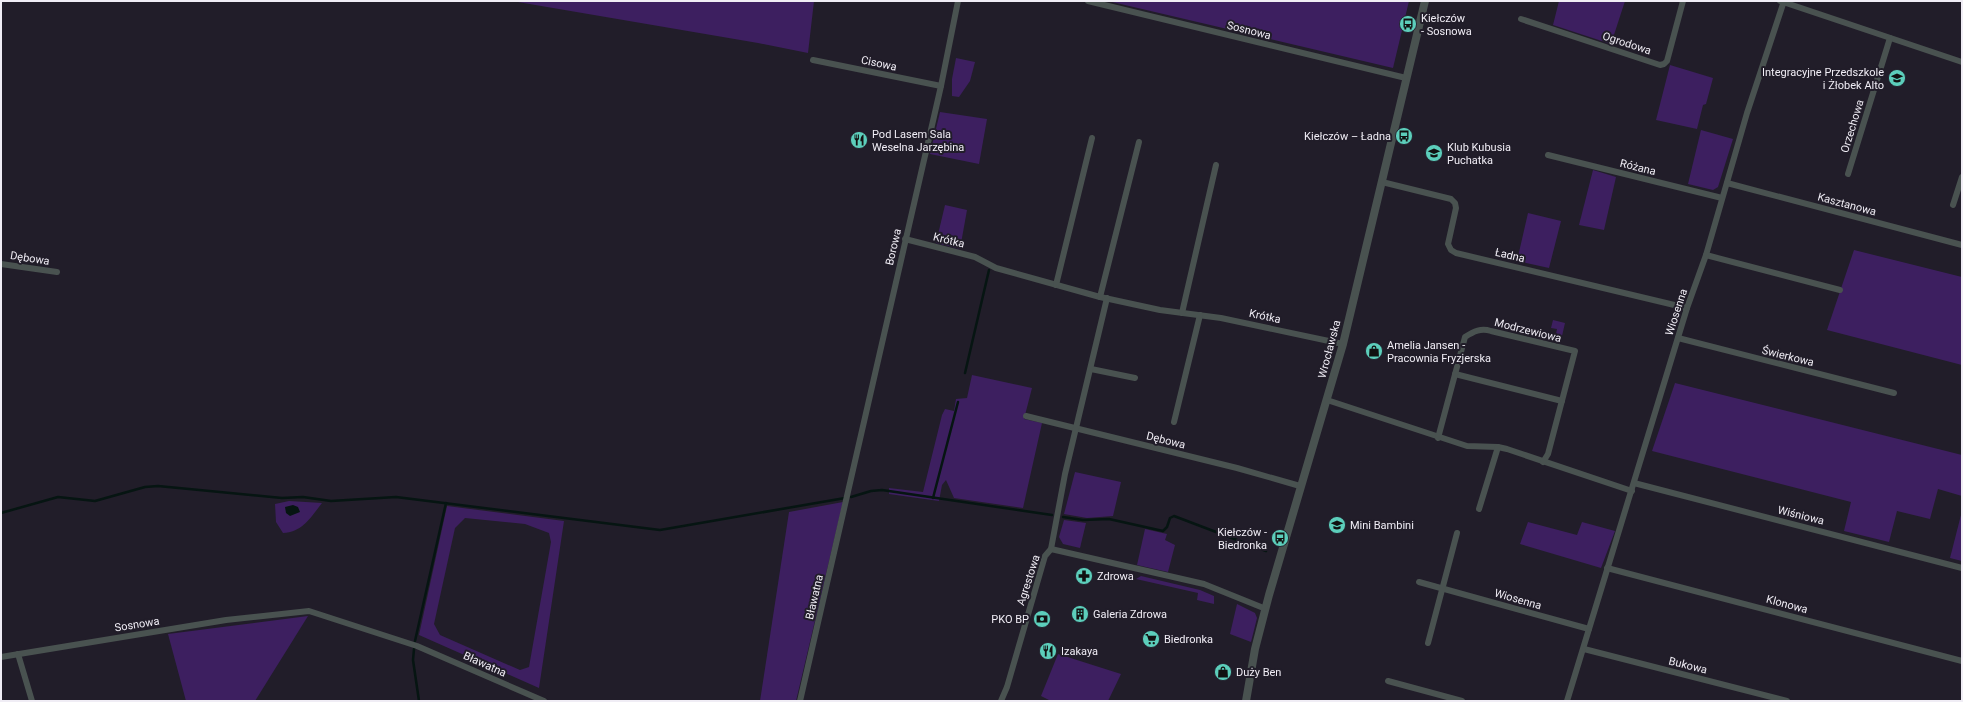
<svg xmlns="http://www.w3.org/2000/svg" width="1963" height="702" viewBox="0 0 1963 702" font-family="Roboto,sans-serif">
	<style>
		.green { fill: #3d1f60; fill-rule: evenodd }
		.water { fill: #061512 }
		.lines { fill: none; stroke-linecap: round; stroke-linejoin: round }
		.stream { stroke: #061512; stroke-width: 2.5 }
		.minor { stroke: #495250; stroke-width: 6 }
		.tertiary { stroke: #495250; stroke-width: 8 }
		.labels { text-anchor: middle; stroke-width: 4; stroke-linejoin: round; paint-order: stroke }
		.poi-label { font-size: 11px; fill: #f0edf5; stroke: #211d29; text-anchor: start }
		.street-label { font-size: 11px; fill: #f0edf5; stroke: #211d29 }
	</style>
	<rect width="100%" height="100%" fill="#211d29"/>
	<g class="green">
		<path d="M 512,1 L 814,1 L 808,53 L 758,43 Z"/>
		<path d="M 1108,1 L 1409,1 L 1393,68 Z"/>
		<path d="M 1559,1 L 1625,1 L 1611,44 L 1553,25 Z"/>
		<path d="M 956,58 L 975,62 L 970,81 L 959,97 L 952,96 L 952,79 Z"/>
		<path d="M 1670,65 L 1713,78 L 1706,104 L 1703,105 L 1697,129 L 1656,120 Z"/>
		<path d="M 940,112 L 987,119 L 979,164 L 930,154 Z"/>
		<path d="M 1701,130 L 1733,139 L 1718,187 L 1713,190 L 1688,184 Z"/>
		<path d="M 1593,170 L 1616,177 L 1604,230 L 1579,225 Z"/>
		<path d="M 945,205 L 967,210 L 960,249 L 936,243 Z"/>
		<path d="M 1528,213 L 1561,221 L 1549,268 L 1517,261 Z"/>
		<path d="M 1854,250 L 1962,277 L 1962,365 L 1827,330 Z"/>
		<path d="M 1553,320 L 1565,323 L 1562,336 L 1556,334 L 1557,329 L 1551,328 Z"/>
		<path d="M 972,375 L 1032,388 L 1024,419 L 1042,423 L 1023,508 L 954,498 L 946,480 L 942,485 L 939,501 L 889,494 L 889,488 L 923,492 L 942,415 L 945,409 L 954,411 L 956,399 L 967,398 Z"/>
		<path d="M 1675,383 L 1962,455 L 1962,496 L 1938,489 L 1930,519 L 1897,511 L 1889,542 L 1844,531 L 1851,502 L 1652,451 Z"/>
		<path d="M 1075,472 L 1121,482 L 1113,516 L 1087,518 L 1064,514 Z"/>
		<path d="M 289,501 L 322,503 C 311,517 303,532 283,533 L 276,522 L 275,504 Z"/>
		<path d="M 843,502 L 796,701 L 760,701 L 789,512 Z"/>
		<path d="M 447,506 L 564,521 L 539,688 L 419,635 ZM 465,518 L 525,524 L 549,533 L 551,542 L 529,667 L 520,670 L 440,635 L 434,624 L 455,528 Z"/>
		<path d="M 1962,511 L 1962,561 L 1950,558 Z"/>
		<path d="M 1064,520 L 1086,523 L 1080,548 L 1063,544 L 1059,537 Z"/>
		<path d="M 1528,522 L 1577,535 L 1582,522 L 1615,531 L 1601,568 L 1520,544 Z"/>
		<path d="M 1145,529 L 1167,534 L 1165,540 L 1175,545 L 1168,572 L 1137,565 Z"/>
		<path d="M 1141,576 L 1200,590 L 1214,596 L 1214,604 L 1197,600 L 1198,593 L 1136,579 Z"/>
		<path d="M 1237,604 L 1255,613 L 1257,618 L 1251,642 L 1230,634 Z"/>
		<path d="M 308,616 L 255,701 L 186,701 L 168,634 Z"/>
		<path d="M 1058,654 L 1121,674 L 1108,701 L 1051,701 L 1041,696 Z"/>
	</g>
	<path class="water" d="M 293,505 L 298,507 L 300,512 L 290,516 L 286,513 L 285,507 Z"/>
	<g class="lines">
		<g class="stream">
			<path d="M 965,373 L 989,270"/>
			<path d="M 851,497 L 871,491 L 882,490 L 1052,515"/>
			<path d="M 933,498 L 958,402"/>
			<path d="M 1,513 L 58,497 L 95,501 L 145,487 L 158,486 L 282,498 L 303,497 L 331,501 L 396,497 L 660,530 L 845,498"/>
			<path d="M 1063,517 L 1083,520 L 1109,519 L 1163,531 L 1167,527 L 1170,518 L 1174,516 L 1266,551"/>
			<path d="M 415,641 L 446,503"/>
			<path d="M 414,649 L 413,660 L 419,701"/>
		</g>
		<g class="minor">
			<path d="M 1088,1 L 1406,78"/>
			<path d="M 1780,1 L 1962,62"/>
			<path d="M 1521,19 L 1660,65 L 1664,64 L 1667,61 L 1683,1"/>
			<path d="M 813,60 L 941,86"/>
			<path d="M 1548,155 L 1722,198"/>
			<path d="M 1848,174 L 1890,38"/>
			<path d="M 1382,182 L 1451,199 L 1455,203 L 1456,208 L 1448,244 L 1451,250 L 1456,253 L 1687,308"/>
			<path d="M 1727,183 L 1962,245"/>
			<path d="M 1953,205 L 1962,177"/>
			<path d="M 905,239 L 975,257 L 996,268 L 1100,297 L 1160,310 L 1221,318 L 1343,344"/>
			<path d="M 1706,255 L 1840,290"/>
			<path d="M 1,264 L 57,272"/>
			<path d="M 1056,285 L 1092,138"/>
			<path d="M 1100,297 L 1139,142"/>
			<path d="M 1182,313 L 1216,165"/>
			<path d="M 1678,338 L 1894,393"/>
			<path d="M 1091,369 L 1135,378"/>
			<path d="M 1455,374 L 1562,401"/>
			<path d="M 1327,400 L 1467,446 L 1498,447 L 1507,449 L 1632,491"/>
			<path d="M 1026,416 L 1237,468 L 1300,486"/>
			<path d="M 1174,422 L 1200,315"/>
			<path d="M 1438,438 L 1465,337 C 1474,331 1481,328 1491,331 L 1575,351 L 1548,454 L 1543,462"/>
			<path d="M 1634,483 L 1962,568"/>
			<path d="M 1479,509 L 1498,447"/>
			<path d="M 1051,549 L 1204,584 L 1266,609"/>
			<path d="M 1607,568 L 1962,661"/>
			<path d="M 1419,582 L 1589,629"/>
			<path d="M 1428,643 L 1457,533"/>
			<path d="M 1584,649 L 1787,701"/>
			<path d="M 18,654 L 32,701"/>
			<path d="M 1,657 L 226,620 L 309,611 L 417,646 L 544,701"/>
			<path d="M 1388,681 L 1462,701"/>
			<path d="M 800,701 L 941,86 L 958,1"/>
			<path d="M 1001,701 L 1007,687 L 1045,556 L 1051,549 L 1065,474 L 1107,298"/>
			<path d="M 1567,701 L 1687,308 L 1706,255 L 1747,113 L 1784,1"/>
		</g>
		<path class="tertiary" d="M 1246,701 L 1255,649 L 1269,595 L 1343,344 L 1425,1"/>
	</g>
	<defs>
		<g id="bus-disc" transform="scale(0.9)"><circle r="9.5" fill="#5ccebb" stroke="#211d29"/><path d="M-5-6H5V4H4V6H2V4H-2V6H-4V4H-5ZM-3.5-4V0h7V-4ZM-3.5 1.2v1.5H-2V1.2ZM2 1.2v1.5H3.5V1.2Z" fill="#111"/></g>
		<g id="school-disc" transform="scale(0.9)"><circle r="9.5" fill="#5ccebb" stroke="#211d29"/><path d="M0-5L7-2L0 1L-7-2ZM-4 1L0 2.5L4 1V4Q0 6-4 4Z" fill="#111"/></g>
		<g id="restaurant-disc" transform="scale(0.9)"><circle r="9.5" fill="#5ccebb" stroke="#211d29"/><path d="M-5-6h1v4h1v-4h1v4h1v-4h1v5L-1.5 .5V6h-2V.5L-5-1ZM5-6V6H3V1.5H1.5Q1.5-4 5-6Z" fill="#111"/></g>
		<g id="shop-disc" transform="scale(0.9)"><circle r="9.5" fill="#5ccebb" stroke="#211d29"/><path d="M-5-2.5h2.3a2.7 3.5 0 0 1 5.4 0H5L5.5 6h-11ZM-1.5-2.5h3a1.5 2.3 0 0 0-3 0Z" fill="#111"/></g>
		<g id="pharmacy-disc" transform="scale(0.9)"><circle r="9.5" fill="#5ccebb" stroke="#211d29"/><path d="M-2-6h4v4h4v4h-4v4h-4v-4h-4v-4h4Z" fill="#111"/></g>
		<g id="building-disc" transform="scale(0.9)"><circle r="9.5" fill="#5ccebb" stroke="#211d29"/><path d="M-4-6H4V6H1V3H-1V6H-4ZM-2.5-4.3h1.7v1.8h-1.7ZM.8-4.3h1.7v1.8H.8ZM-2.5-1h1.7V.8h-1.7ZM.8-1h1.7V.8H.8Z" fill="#111"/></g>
		<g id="bank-disc" transform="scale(0.9)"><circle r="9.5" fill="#5ccebb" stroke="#211d29"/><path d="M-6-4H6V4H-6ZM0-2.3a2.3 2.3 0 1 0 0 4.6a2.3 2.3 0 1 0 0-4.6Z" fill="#111"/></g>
		<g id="supermarket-disc" transform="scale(0.9)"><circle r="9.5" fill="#5ccebb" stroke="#211d29"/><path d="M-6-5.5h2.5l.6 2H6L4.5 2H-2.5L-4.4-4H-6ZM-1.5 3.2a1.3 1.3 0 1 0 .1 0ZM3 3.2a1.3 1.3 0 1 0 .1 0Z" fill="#111"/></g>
	</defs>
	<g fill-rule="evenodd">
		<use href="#bus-disc" x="1408" y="24"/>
		<use href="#school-disc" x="1897" y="78"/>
		<use href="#bus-disc" x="1404" y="136"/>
		<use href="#restaurant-disc" x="859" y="140"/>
		<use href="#school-disc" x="1434" y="153"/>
		<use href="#shop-disc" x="1374" y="351"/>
		<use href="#school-disc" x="1337" y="525"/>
		<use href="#bus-disc" x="1280" y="538"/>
		<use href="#pharmacy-disc" x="1084" y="576"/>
		<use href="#building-disc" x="1080" y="614"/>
		<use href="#bank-disc" x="1042" y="619"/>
		<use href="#supermarket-disc" x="1151" y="639"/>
		<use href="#restaurant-disc" x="1048" y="651"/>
		<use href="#shop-disc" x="1223" y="672"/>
	</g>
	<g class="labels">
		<g class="poi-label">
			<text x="1421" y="22">Kiełczów<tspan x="1421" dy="13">- Sosnowa</tspan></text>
			<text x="1884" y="76" text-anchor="end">Integracyjne Przedszkole<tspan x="1884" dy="13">i Żłobek Alto</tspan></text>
			<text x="872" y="138">Pod Lasem Sala<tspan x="872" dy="13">Weselna Jarzębina</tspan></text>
			<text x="1391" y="140" text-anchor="end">Kiełczów – Ładna</text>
			<text x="1447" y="151">Klub Kubusia<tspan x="1447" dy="13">Puchatka</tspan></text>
			<text x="1387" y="349">Amelia Jansen -<tspan x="1387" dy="13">Pracownia Fryzjerska</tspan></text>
			<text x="1350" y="529">Mini Bambini</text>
			<text x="1267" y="536" text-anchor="end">Kiełczów -<tspan x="1267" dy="13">Biedronka</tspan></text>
			<text x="1097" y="580">Zdrowa</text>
			<text x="1093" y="618">Galeria Zdrowa</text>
			<text x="1029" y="623" text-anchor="end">PKO BP</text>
			<text x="1164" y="643">Biedronka</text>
			<text x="1061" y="655">Izakaya</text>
			<text x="1236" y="676">Duży Ben</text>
		</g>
		<g class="street-label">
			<text transform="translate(1249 30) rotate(14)" y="4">Sosnowa</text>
			<text transform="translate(1627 43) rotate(18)" y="4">Ogrodowa</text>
			<text transform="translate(879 63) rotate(12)" y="4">Cisowa</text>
			<text transform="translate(1852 126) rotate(-73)" y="4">Orzechowa</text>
			<text transform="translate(1638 167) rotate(14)" y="4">Różana</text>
			<text transform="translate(1847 204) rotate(15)" y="4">Kasztanowa</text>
			<text transform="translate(949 240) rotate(14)" y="4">Krótka</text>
			<text transform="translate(893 247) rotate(-77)" y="4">Borowa</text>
			<text transform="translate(1510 255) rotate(13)" y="4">Ładna</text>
			<text transform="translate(30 258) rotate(9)" y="4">Dębowa</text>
			<text transform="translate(1676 312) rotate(-72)" y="4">Wiosenna</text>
			<text transform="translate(1265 316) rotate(12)" y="4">Krótka</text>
			<text transform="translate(1528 330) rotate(14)" y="4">Modrzewiowa</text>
			<text transform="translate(1329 349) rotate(-75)" y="4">Wrocławska</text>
			<text transform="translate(1788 356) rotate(14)" y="4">Świerkowa</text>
			<text transform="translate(1166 440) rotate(14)" y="4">Dębowa</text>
			<text transform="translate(1801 515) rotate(14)" y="4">Wiśniowa</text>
			<text transform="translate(1028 580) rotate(-72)" y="4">Agrestowa</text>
			<text transform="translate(814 597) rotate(-77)" y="4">Bławatna</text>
			<text transform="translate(1518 599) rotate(16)" y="4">Wiosenna</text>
			<text transform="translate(1787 604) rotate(15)" y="4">Klonowa</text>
			<text transform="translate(137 624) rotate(-9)" y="4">Sosnowa</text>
			<text transform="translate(485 664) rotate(24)" y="4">Bławatna</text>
			<text transform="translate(1688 665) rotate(14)" y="4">Bukowa</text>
		</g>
	</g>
	<rect width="1963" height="702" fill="none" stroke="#f0edf5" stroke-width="4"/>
</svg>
